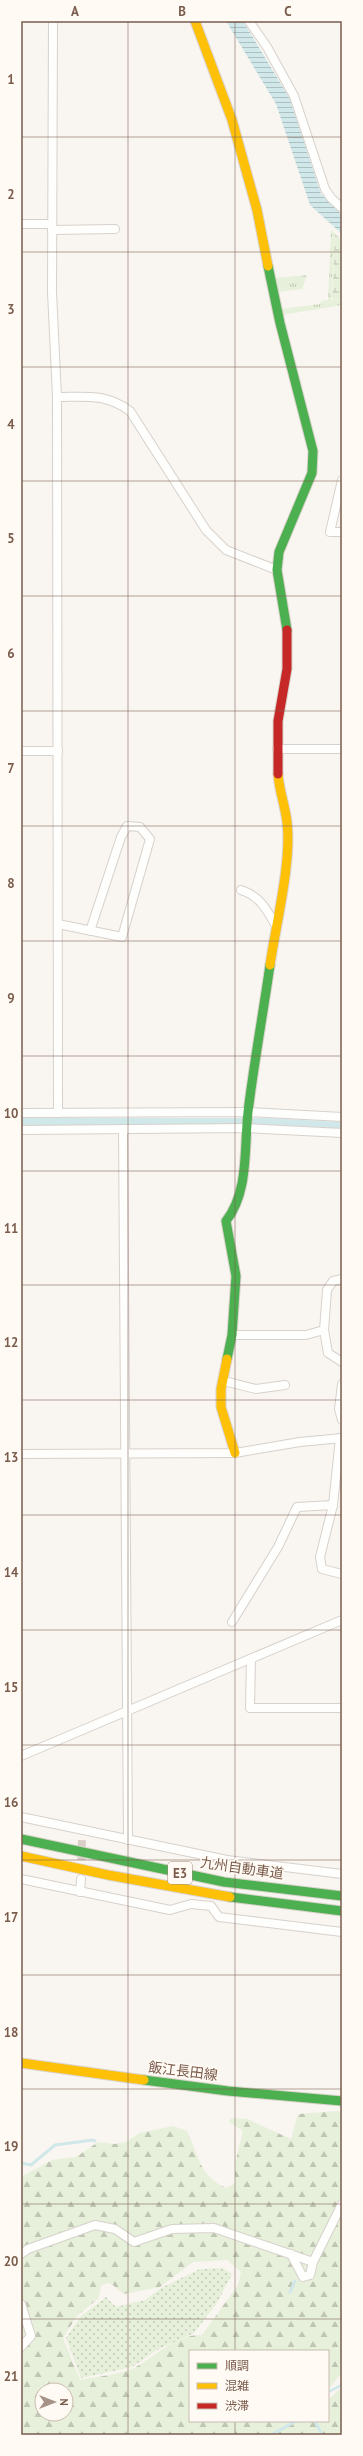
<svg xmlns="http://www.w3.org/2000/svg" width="363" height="2456" viewBox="0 0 363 2456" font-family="'PT Sans','Noto Sans JP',sans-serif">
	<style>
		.grass { fill: url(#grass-tufts) }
		.forest { fill: url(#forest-firs); fill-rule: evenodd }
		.wetland { fill: url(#wetland-marsh) }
		.park { fill: url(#park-dots) }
		.water { fill: url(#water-rules) }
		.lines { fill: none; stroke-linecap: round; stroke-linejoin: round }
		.stream { stroke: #d0e8ea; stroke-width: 3 }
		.canal { stroke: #d0e8ea; stroke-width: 10 }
		.street-tunnel { stroke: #d9cfc7; stroke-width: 8; stroke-dasharray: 8 4; stroke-linecap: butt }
		.street-casing { stroke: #d7d1cb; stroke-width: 10 }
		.fast-casing { stroke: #d9d2cb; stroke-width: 11 }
		.slow-casing { stroke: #d9d2cb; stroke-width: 11 }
		.jam-casing { stroke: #d9d2cb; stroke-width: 11 }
		.street { stroke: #fefefd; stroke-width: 8 }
		.fast { stroke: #4caf50; stroke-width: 9 }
		.slow { stroke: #ffc107; stroke-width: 9 }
		.jam { stroke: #c62828; stroke-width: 9 }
		.grid { fill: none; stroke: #7a5c4d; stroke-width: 1; stroke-opacity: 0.55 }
		.labels { text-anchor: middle; stroke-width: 3.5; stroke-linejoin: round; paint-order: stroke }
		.shield { fill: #fffaf3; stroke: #a28b7f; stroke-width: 1 }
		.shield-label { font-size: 13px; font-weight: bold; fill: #7a5c4d }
		.street-label { font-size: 14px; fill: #7a5c4d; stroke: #fffaf3 }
		.neatline { fill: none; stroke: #7a5c4d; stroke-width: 1.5 }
		.grid-label { font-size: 13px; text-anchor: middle; font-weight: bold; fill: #7a5c4d }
	</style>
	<defs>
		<pattern id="grass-tufts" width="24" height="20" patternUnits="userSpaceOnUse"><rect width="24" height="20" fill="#e7f0db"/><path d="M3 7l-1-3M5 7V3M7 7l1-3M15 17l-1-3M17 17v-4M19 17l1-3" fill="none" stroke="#c0c6b4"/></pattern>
		<pattern id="forest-firs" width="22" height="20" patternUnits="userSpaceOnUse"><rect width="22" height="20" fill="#e7f0db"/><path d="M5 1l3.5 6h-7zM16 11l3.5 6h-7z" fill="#c0c6b4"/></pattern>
		<pattern id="wetland-marsh" width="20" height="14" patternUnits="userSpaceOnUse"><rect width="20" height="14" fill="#e7f0db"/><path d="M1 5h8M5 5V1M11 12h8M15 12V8" fill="none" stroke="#c0c6b4"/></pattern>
		<pattern id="park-dots" width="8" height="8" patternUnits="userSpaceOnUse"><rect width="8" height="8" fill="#e7f0db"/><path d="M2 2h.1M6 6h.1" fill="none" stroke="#c0c6b4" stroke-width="1.8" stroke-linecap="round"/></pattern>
		<pattern id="water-rules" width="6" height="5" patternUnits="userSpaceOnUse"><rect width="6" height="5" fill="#d0e8ea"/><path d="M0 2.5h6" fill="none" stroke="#aebfc0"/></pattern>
	</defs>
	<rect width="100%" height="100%" fill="#f9f5f0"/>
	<g class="grass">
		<path d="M 331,230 L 335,233 L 331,300 L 342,299 L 342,305 L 282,315 L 281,309 L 320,304 L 321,301 L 328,300 Z"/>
		<path d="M 307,275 L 302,289 L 278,292 L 275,278 Z"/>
	</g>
	<path class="forest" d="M 338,2111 L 342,2113 L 342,2372 L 328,2390 L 328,2351 L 190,2351 L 190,2421 L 328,2421 L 328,2400 L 342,2387 L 342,2435 L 21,2435 L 21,2177 L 52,2160 L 76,2157 L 98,2142 L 114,2144 L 126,2142 L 140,2133 L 173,2126 L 187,2131 C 199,2157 199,2175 226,2188 L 235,2183 L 235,2164 L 243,2131 L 229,2122 L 231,2118 L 247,2119 L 291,2139 L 298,2114 ZM 227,2260 L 241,2272 L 238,2285 L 202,2335 C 178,2333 154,2357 134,2368 C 122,2374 95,2377 80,2380 L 63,2338 L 77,2316 L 99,2298 L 101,2285 L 110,2283 L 124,2294 L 160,2287 L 193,2262 ZM 42,2390 L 66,2390 L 66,2414 L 42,2414 Z"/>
	<path class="wetland" d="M 335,234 L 342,240 L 342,298 L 332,300 Z"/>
	<path class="park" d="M 222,2268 L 232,2274 L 217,2303 L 194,2333 L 157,2350 L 132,2367 L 81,2378 L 66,2338 L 81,2316 L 106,2297 L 116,2307 L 145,2300 L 161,2288 L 200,2269 Z"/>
	<path class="water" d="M 226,21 L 243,21 L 290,99 L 321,194 L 342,215 L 342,234 L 310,205 L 276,104 Z"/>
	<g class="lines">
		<g class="stream">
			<path d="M 21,2163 L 31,2165 L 55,2145 L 93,2140 L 95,2141"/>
			<path d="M 290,2292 L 295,2281"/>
			<path d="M 328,2392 L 342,2385"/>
			<path d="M 315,2421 L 322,2435"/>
			<path d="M 271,2435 L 296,2421"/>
		</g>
		<path class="canal" d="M 21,1123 L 265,1123 L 342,1127"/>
		<path class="street-tunnel" d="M 81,1872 L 82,1838"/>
		<g class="street-casing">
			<g id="street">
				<path d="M 53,21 L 52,292 L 57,397 L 58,1113"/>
				<path d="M 249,21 L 267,47 L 294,96 L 325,189 L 331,198 L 342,208"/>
				<path d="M 21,224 L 52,224"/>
				<path d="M 52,230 L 115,229"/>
				<path d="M 57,397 C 86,397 105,393 130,411 L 206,530 L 226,550 L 277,570"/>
				<path d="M 342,480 L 330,532 L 342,532"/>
				<path d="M 277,749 L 342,749"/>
				<path d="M 21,751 L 58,751"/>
				<path d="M 241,890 C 260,896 267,910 276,926"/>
				<path d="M 58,924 L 122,937 L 150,839 L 140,827 L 127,826 L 121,837 L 90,931"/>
				<path d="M 21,1113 L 248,1112 L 342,1117"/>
				<path d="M 123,1129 L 128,1840"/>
				<path d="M 21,1130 L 246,1128 L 342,1133"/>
				<path d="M 324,1330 L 328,1353 L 342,1362"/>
				<path d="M 232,1335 L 306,1335 L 324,1330 L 327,1290 L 333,1281 L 342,1279"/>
				<path d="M 224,1381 L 256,1389 L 285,1385"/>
				<path d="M 342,1384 L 339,1409 L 342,1420"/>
				<path d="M 340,1438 L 333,1505 L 320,1557 L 322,1569 L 342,1574"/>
				<path d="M 21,1454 L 235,1453 L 300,1442 L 342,1438"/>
				<path d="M 232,1622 L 278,1547 L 297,1507 L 333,1505"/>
				<path d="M 251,1659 L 250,1708 L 342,1708"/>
				<path d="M 21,1756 L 342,1620"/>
				<path d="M 21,1817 L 227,1860 L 342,1874"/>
				<path d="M 21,1879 L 170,1910 L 191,1904 L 211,1906 L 219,1917 L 342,1932"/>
				<path d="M 80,1892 L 81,1879"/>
				<path d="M 21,2254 L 28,2249 L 95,2225 L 115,2229 L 134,2242 L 172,2229 L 214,2228 L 313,2262 L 342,2204"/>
				<path d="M 291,2254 L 303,2277 L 310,2275 L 313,2262"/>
				<path d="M 21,2304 L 31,2336 L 21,2347"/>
			</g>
		</g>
		<g class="fast-casing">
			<g id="fast">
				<path d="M 268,266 L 280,323 L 313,451 L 312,473 L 279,552 L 277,570 L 287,630"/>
				<path d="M 227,1359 L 232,1335 L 236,1276 L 226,1221 C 249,1192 244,1148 248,1112 C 254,1063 263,1014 270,965"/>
				<path d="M 21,1839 L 224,1882 L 342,1896"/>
				<path d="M 230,1897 L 342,1911"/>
				<path d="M 144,2080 L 228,2091 L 342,2101"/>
			</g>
		</g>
		<g class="slow-casing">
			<g id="slow">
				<path d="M 195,21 L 232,120 L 257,210 L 268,266"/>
				<path d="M 270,965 C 276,924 292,861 287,822 C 285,805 279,790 278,774"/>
				<path d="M 227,1359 L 221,1389 L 221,1407 L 235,1453"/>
				<path d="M 21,1856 L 108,1875 L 230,1897"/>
				<path d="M 21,2063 L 144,2080"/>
			</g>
		</g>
		<g class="jam-casing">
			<path id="jam" d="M 278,774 L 278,721 L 287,669 L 287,630"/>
		</g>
		<use href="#street" class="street"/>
		<use href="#fast" class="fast"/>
		<use href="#slow" class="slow"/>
		<use href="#jam" class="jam"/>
	</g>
	<path class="grid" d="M 128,21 L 128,2435M 235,21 L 235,2351M 21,137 L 342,137M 21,252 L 342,252M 21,367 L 342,367M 21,481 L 342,481M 21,596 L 342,596M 21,711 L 342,711M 21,826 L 342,826M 21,941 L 342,941M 21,1056 L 342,1056M 21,1171 L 342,1171M 21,1285 L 342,1285M 21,1400 L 342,1400M 21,1515 L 342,1515M 21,1630 L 342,1630M 21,1745 L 342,1745M 21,1860 L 342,1860M 21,1975 L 342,1975M 21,2089 L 342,2089M 21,2204 L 342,2204M 21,2319 L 342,2319M 235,2421 L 235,2435"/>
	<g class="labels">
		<rect class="shield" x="168" y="1862" width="24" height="22" rx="3"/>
		<g class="shield-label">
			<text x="180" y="1878">E3</text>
		</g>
		<g class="street-label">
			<text transform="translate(242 1868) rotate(8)" y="5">九州自動車道</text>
			<text transform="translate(183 2071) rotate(7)" y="5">飯江長田線</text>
		</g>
	</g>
	<rect width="363" height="2456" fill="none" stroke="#fffaf3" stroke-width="44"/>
	<rect x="189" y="2350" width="140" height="72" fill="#fffaf3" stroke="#cabbb1"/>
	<rect x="197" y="2363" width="20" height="6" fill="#4caf50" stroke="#cabbb1"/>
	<text x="225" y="2370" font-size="12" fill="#7a5c4d">順調</text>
	<rect x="197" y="2383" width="20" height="6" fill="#ffc107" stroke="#cabbb1"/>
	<text x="225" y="2390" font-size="12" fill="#7a5c4d">混雑</text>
	<rect x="197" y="2403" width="20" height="6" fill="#c62828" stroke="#cabbb1"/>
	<text x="225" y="2410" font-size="12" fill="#7a5c4d">渋滞</text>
	<g transform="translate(54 2402) rotate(90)"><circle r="19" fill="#fffaf3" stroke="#cabbb1"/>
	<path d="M0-3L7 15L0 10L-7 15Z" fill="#a69286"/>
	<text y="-6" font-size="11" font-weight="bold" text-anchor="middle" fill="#7a5c4d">N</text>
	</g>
	<rect x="22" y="22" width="319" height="2412" class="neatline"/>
	<g class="grid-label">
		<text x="75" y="16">A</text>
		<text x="182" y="16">B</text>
		<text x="288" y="16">C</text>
		<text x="11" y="84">1</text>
		<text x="11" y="199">2</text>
		<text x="11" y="314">3</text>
		<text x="11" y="429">4</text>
		<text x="11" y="543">5</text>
		<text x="11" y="658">6</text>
		<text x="11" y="773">7</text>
		<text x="11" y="888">8</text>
		<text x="11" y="1003">9</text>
		<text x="11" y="1118">10</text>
		<text x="11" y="1233">11</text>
		<text x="11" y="1347">12</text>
		<text x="11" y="1462">13</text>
		<text x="11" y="1577">14</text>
		<text x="11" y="1692">15</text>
		<text x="11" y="1807">16</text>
		<text x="11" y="1922">17</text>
		<text x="11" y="2037">18</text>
		<text x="11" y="2151">19</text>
		<text x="11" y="2266">20</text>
		<text x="11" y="2381">21</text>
	</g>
</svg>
